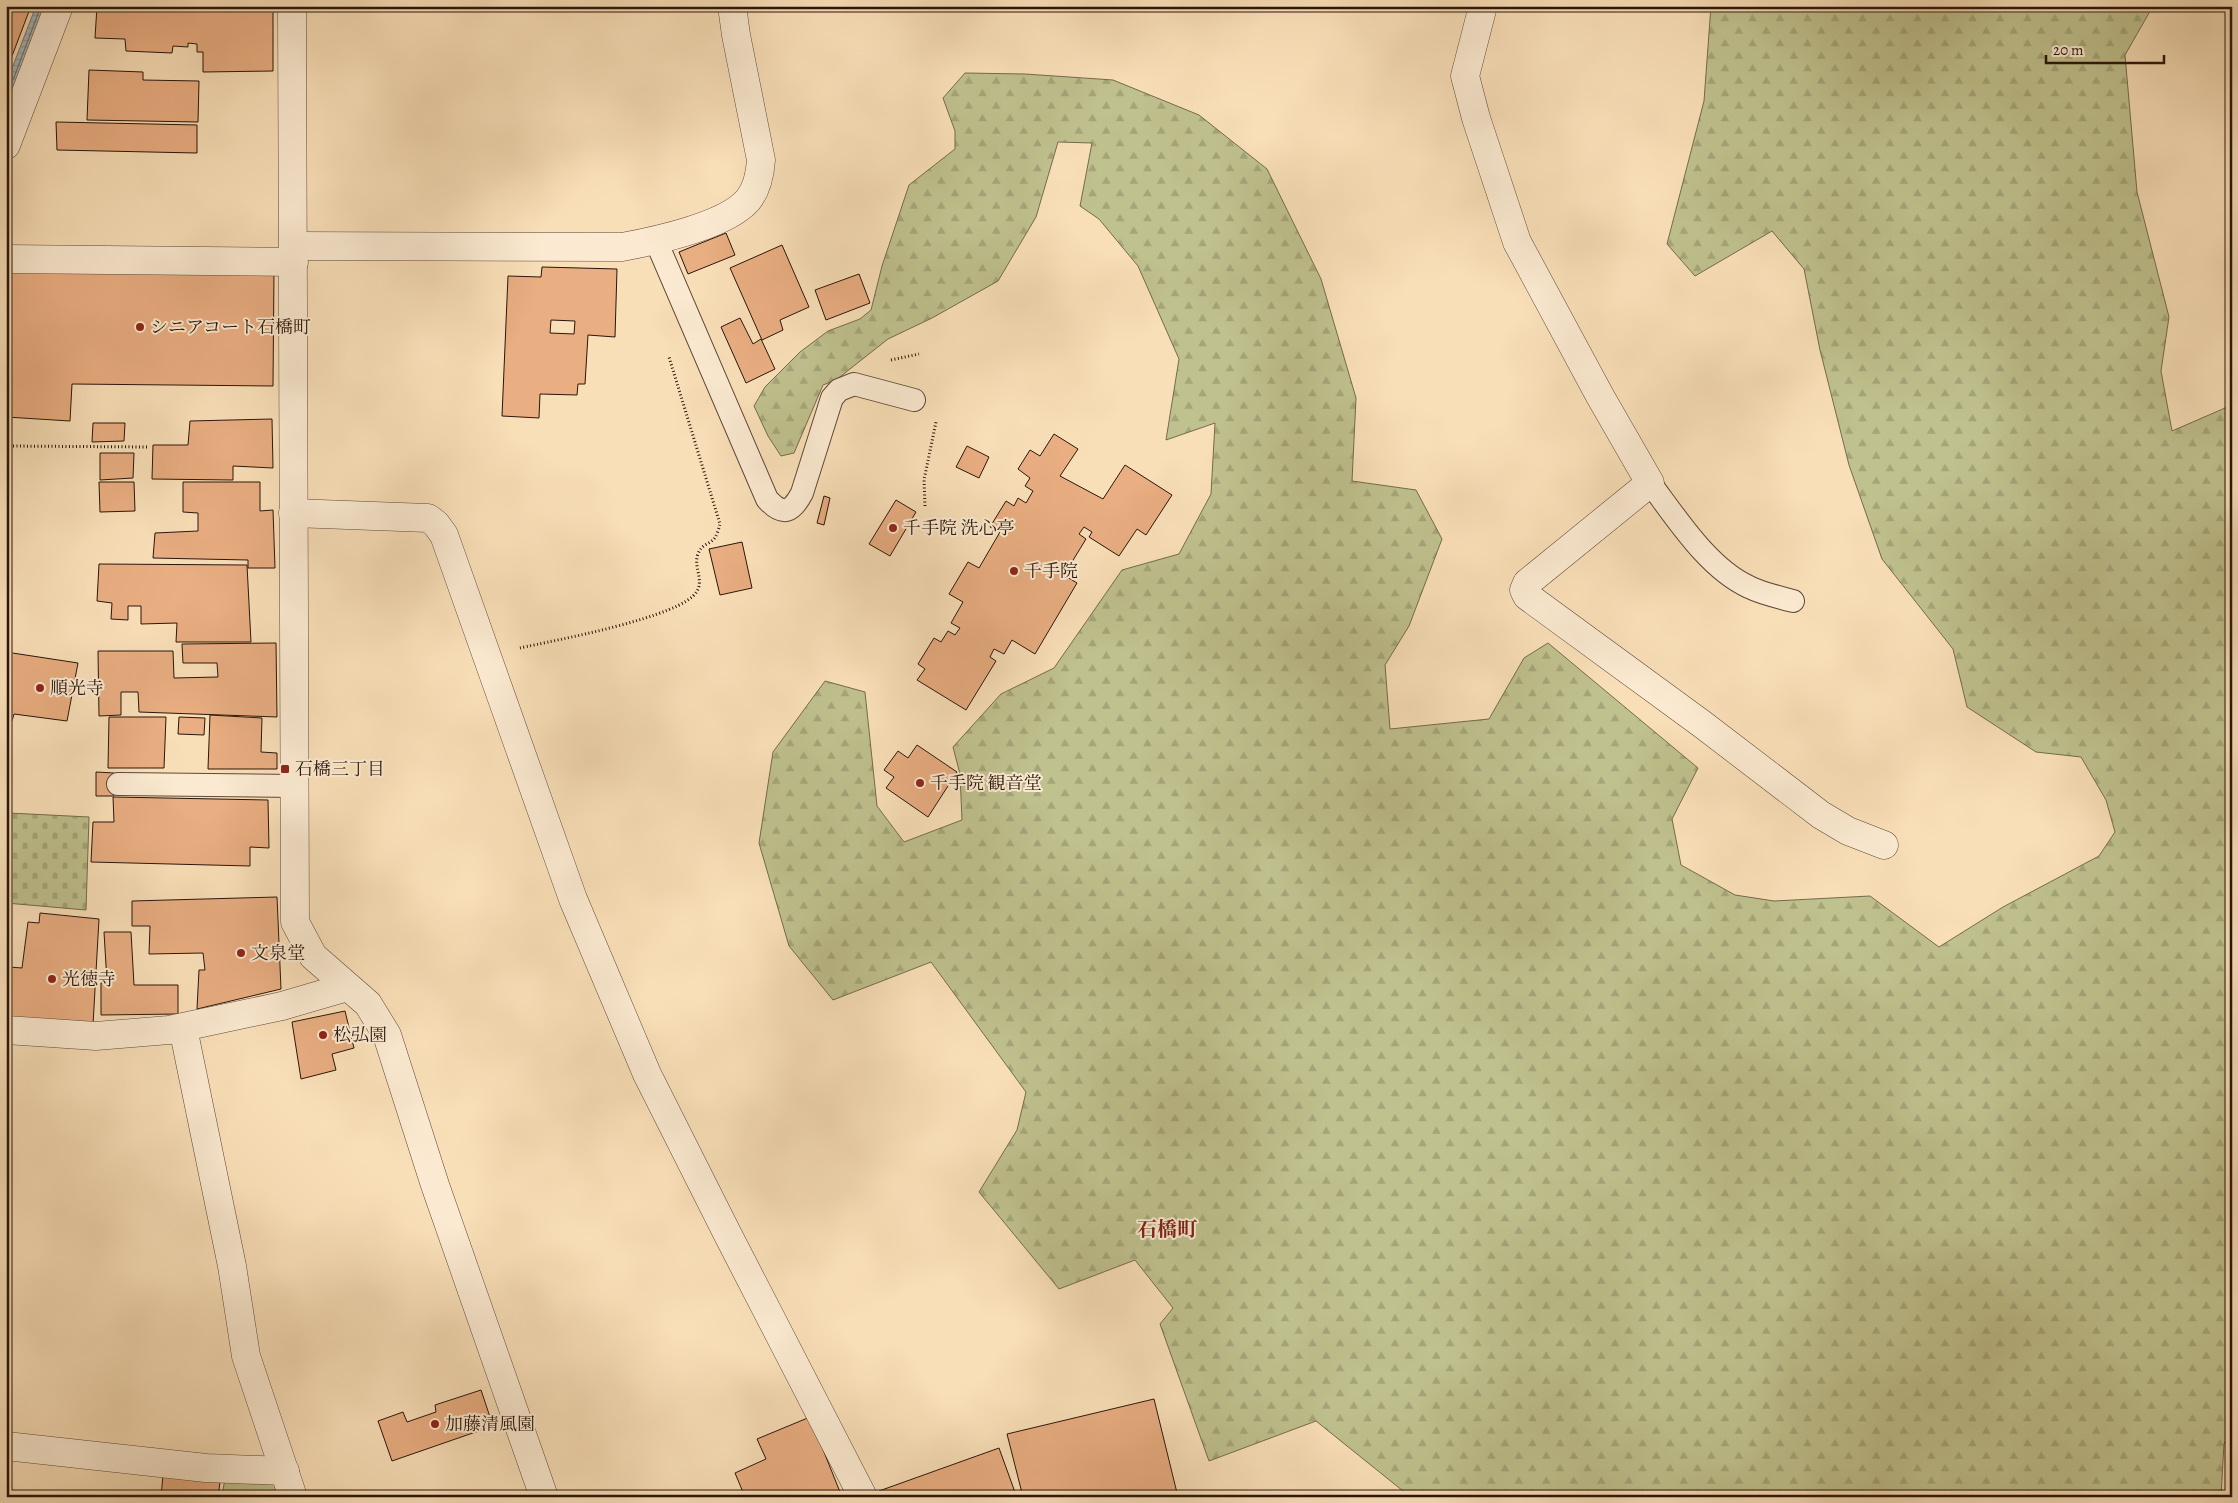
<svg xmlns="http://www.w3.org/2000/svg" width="2238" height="1503" viewBox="0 0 2238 1503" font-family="Alegreya,'Noto Serif JP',serif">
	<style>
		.grass { fill: url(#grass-tufts); stroke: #746b4c }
		.forest { fill: url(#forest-firs); stroke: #746b4c }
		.cemetery { fill: url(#cemetery-stones); stroke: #746b4c }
		.water { fill: url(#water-rules); stroke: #747775 }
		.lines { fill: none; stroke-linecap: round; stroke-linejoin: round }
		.shore { stroke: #686764; stroke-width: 1 }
		.building { fill: #e9ae82; stroke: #2a150b; fill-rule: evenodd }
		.service-casing { stroke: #5e4836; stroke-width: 24 }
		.minor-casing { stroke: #5e4836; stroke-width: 29 }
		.tertiary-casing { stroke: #5e4836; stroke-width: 29 }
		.path { stroke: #2a150b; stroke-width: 3; stroke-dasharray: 1 2.5; stroke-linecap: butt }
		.service { stroke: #fbead1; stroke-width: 22 }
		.minor { stroke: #fbead1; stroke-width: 28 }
		.tertiary { stroke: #fbead1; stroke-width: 28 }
		.poi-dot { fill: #8f2418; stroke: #fbead1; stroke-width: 2 }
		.labels { text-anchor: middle; stroke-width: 4; stroke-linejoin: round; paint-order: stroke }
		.poi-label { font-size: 18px; fill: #2a150b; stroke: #fbead1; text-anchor: start }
		.quarter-label { font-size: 20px; font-weight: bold; fill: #7a1f14; stroke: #fbead1 }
	</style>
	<defs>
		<pattern id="grass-tufts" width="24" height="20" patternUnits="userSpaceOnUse" patternTransform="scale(1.25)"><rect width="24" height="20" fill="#bfc18e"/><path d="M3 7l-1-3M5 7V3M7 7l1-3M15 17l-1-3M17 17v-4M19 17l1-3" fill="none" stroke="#a4a579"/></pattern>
		<pattern id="forest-firs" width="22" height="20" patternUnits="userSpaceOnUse" patternTransform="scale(1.25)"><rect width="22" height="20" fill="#bfc18e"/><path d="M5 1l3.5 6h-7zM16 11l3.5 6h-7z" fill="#a4a579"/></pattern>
		<pattern id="cemetery-stones" width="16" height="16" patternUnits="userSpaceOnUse" patternTransform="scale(1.25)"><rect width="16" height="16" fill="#bfc18e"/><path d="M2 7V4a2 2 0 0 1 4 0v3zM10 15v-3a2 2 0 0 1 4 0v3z" fill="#a4a579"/></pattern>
		<pattern id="water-rules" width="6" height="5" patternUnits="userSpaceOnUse" patternTransform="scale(1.25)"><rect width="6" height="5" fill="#a5b9bc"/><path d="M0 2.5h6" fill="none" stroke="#8e9ea0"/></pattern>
	</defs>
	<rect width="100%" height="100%" fill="#f9dfb8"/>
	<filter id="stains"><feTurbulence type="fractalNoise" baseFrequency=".004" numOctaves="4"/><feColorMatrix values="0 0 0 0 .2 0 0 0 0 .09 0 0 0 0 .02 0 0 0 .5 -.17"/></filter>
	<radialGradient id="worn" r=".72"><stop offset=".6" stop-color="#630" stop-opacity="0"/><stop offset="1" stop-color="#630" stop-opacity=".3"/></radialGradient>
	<path class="grass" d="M 225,1478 L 284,1484 L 287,1497 L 222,1497 Z"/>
	<path class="forest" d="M 1711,6 L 2153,6 L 2125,55 L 2137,192 L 2169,317 L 2161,371 L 2172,431 L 2232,405 L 2232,1439 L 2224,1443 L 2221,1497 L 1402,1497 L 1403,1491 L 1316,1421 L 1209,1461 L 1160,1324 L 1173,1308 L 1135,1260 L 1059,1289 L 979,1192 L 1017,1130 L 1026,1092 L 931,962 L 833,1000 L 789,946 L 759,843 L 773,752 L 825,681 L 865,692 L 877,806 L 904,842 L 962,820 L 960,774 L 953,747 L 1001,694 L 1054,668 L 1122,570 L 1179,554 L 1211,494 L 1215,423 L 1166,440 L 1179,359 L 1138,266 L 1099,219 L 1080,206 L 1092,143 L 1058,142 L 1036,217 L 998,281 L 932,318 L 888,339 L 836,380 L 823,385 L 794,453 L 781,456 L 768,436 L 754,406 L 765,387 L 800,352 L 828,331 L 860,319 L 871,310 L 882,266 L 909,185 L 955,149 L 955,131 L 943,98 L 965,73 L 1025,74 L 1113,80 L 1199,115 L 1267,169 L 1321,279 L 1356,398 L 1352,481 L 1416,490 L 1442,539 L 1409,626 L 1385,665 L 1390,729 L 1489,719 L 1524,658 L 1548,643 L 1698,768 L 1672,819 L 1681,865 L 1735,895 L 1774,901 L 1870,896 L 1939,947 L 2003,907 L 2099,856 L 2115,832 L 2106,800 L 2081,757 L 2036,752 L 1967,707 L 1953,649 L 1882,559 L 1849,465 L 1820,350 L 1804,269 L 1772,231 L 1695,276 L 1667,244 L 1704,101 Z"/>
	<path class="cemetery" d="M 9,813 L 89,817 L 86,910 L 6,903 L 6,823 Z"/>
	<path class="water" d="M 36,6 L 53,6 L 6,128 L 6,84 Z"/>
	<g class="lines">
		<path class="shore" d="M 6,83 L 13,80 L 41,6"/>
	</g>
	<g class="building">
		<path d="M 6,6 L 31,6 L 9,64 L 6,63 Z"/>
		<path d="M 97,6 L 273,6 L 273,71 L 203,72 L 203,52 L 197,52 L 197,44 L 188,43 L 188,47 L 173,46 L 172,53 L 126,51 L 125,39 L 95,38 Z"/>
		<path d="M 89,70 L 143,72 L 143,80 L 199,81 L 198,122 L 87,120 Z"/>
		<path d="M 56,122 L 197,125 L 197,153 L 57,150 Z"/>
		<path d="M 726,233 L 735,255 L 688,274 L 679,252 Z"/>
		<path d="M 782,245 L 809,307 L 780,320 L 783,330 L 762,340 L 730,268 Z"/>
		<path d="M 6,266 L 274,269 L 273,386 L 72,384 L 70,421 L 6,417 Z"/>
		<path d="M 542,267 L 617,269 L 615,337 L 588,335 L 585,384 L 578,384 L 577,395 L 540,394 L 539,418 L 502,416 L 508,276 L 541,277 ZM 551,320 L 575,321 L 574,334 L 550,333 Z"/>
		<path d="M 859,274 L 870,303 L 826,320 L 815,290 Z"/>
		<path d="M 740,318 L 753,344 L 761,339 L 775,369 L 746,383 L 721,327 Z"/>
		<path d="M 272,419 L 273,468 L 233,466 L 233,480 L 152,479 L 153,445 L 188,445 L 190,421 Z"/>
		<path d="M 93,423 L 125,423 L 124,441 L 92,442 Z"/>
		<path d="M 1054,434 L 1078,449 L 1060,476 L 1103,499 L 1125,465 L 1172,495 L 1146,535 L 1137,529 L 1119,556 L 1089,537 L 1092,532 L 1084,527 L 1079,534 L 1086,539 L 1064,575 L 1077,583 L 1035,654 L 1012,640 L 1004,654 L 994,649 L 990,657 L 996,661 L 966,710 L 917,680 L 925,669 L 918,664 L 934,638 L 941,642 L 948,631 L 955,635 L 960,628 L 951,623 L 963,602 L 949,594 L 968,562 L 979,568 L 1000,532 L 990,527 L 1006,501 L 1014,506 L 1018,498 L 1026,503 L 1033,491 L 1025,486 L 1030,478 L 1018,469 L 1030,450 L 1040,456 Z"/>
		<path d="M 967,446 L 989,457 L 979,478 L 956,467 Z"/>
		<path d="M 100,453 L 134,453 L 133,478 L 100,480 Z"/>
		<path d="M 99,482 L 134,482 L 135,511 L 100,512 Z"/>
		<path d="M 183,482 L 260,482 L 260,511 L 273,510 L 275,568 L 248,568 L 248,560 L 153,558 L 155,533 L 198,531 L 198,513 L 183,512 Z"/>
		<path d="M 824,496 L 830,498 L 824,525 L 817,523 Z"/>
		<path d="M 896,500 L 916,512 L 890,556 L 869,544 Z"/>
		<path d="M 742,542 L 752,588 L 720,595 L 709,549 Z"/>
		<path d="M 99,564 L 247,565 L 251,642 L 176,642 L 177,623 L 141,624 L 141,606 L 128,606 L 128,620 L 111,619 L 112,603 L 97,601 Z"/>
		<path d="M 276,643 L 277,717 L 139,712 L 138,692 L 121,692 L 121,715 L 99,716 L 98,651 L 173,651 L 174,678 L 218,677 L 217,663 L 183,663 L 182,644 Z"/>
		<path d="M 6,652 L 78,663 L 67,721 L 14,714 L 12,721 L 6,719 Z"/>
		<path d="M 210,715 L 262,718 L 261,752 L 277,753 L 277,769 L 208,769 Z"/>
		<path d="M 109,717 L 166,717 L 164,768 L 108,768 Z"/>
		<path d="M 179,717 L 205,718 L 204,735 L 178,734 Z"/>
		<path d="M 917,745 L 957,772 L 928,817 L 886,788 L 894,777 L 884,770 L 898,751 L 908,758 Z"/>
		<path d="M 96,772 L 114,773 L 114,796 L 96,796 Z"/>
		<path d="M 113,797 L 268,800 L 269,848 L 250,847 L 250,866 L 91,862 L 93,822 L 114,822 Z"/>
		<path d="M 277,897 L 281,989 L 197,1009 L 199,970 L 205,970 L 203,953 L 149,954 L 150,926 L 132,926 L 132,901 Z"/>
		<path d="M 40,913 L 99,919 L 93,1025 L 6,1018 L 9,967 L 22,968 L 28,922 L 39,923 Z"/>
		<path d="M 104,932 L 131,932 L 134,985 L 178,985 L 178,1014 L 101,1015 L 101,983 L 107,982 Z"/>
		<path d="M 345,1011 L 354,1048 L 332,1054 L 336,1070 L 301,1079 L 292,1022 Z"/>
		<path d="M 481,1390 L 493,1426 L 392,1461 L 378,1421 L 403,1412 L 407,1422 L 436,1412 L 435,1405 Z"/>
		<path d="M 1154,1399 L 1178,1497 L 1023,1497 L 1007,1434 Z"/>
		<path d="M 810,1417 L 842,1497 L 745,1497 L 735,1473 L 766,1459 L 757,1439 Z"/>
		<path d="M 999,1448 L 1016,1495 L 1010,1497 L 881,1497 L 879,1491 Z"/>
		<path d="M 163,1475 L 220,1482 L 218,1497 L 161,1497 Z"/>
	</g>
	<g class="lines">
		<g class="service-casing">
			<g id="service">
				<path d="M 656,241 L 767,499 C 783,517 792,512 802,493 L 832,398 L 839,390 L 854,384 L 914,400"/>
				<path d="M 1650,483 C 1677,519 1708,568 1749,587 C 1763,594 1779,597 1793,601"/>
				<path d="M 118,784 L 295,786"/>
			</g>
		</g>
		<g class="minor-casing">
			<g id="minor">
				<path d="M 1483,6 L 1465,76 L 1476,118 L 1517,242 L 1600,396 L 1650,483 L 1527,583 L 1524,590 L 1527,596 L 1702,724 L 1821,815 L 1848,831 L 1884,845"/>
				<path d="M 6,145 L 59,6"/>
				<path d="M 294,246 L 622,247 C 654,241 726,226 748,200 C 757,189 760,175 761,160 L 736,35 L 732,6"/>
				<path d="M 6,259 L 294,262"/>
				<path d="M 293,513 L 428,518 L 436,524 L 444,535 L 573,899 L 647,1074 L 727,1233 L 863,1497"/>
				<path d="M 183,1028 L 232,1266 L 246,1356 L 293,1497"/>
				<path d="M 6,1030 L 96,1036 L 169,1030 L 282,1006 L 347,987"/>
				<path d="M 6,1446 L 206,1468 L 285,1471"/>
			</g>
		</g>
		<g class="tertiary-casing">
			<path id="tertiary" d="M 292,6 L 295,922 L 313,956 L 368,1004 L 387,1035 L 435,1185 L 544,1497"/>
		</g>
		<g class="path">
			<path d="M 891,360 L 919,354"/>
			<path d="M 6,446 L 148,447"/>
			<path d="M 925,506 L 924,480 L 936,422"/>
			<path d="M 520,648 C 551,641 684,617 697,591 C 704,579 693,566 698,554 C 701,545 709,544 714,539 C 717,535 719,528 720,524 L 669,357"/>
		</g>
		<use href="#service" class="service"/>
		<use href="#minor" class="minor"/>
		<use href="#tertiary" class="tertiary"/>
	</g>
	<g class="poi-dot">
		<circle cx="140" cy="327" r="5"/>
		<circle cx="893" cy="528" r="5"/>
		<circle cx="1014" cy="571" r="5"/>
		<circle cx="40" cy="688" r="5"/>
		<rect x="280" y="764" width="10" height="10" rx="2.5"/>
		<circle cx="920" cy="783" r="5"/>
		<circle cx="241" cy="953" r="5"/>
		<circle cx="52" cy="979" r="5"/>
		<circle cx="323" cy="1035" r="5"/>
		<circle cx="435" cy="1424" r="5"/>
	</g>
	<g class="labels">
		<g class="poi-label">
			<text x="150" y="333">シニアコート石橋町</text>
			<text x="903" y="534">千手院 洗心亭</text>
			<text x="1024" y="577">千手院</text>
			<text x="50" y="694">順光寺</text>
			<text x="295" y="775">石橋三丁目</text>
			<text x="930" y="789">千手院 観音堂</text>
			<text x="251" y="959">文泉堂</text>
			<text x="62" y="985">光徳寺</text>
			<text x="333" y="1041">松弘園</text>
			<text x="445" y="1430">加藤清風園</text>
		</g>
		<g class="quarter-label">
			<text x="1167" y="1236">石橋町</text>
		</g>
	</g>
	<rect width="2238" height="1503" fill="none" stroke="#f9dfb8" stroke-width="25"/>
	<rect x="8" y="8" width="2223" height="1488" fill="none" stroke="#2a150b" stroke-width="2.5"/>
	<rect x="12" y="12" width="2213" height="1478" fill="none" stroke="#2a150b"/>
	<path d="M2046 55v8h118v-8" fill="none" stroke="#2a150b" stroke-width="2.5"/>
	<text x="2053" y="55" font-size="15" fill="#2a150b" stroke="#fbead1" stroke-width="4" paint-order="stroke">20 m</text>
	<rect width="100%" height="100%" filter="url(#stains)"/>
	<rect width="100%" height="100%" fill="url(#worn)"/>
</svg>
